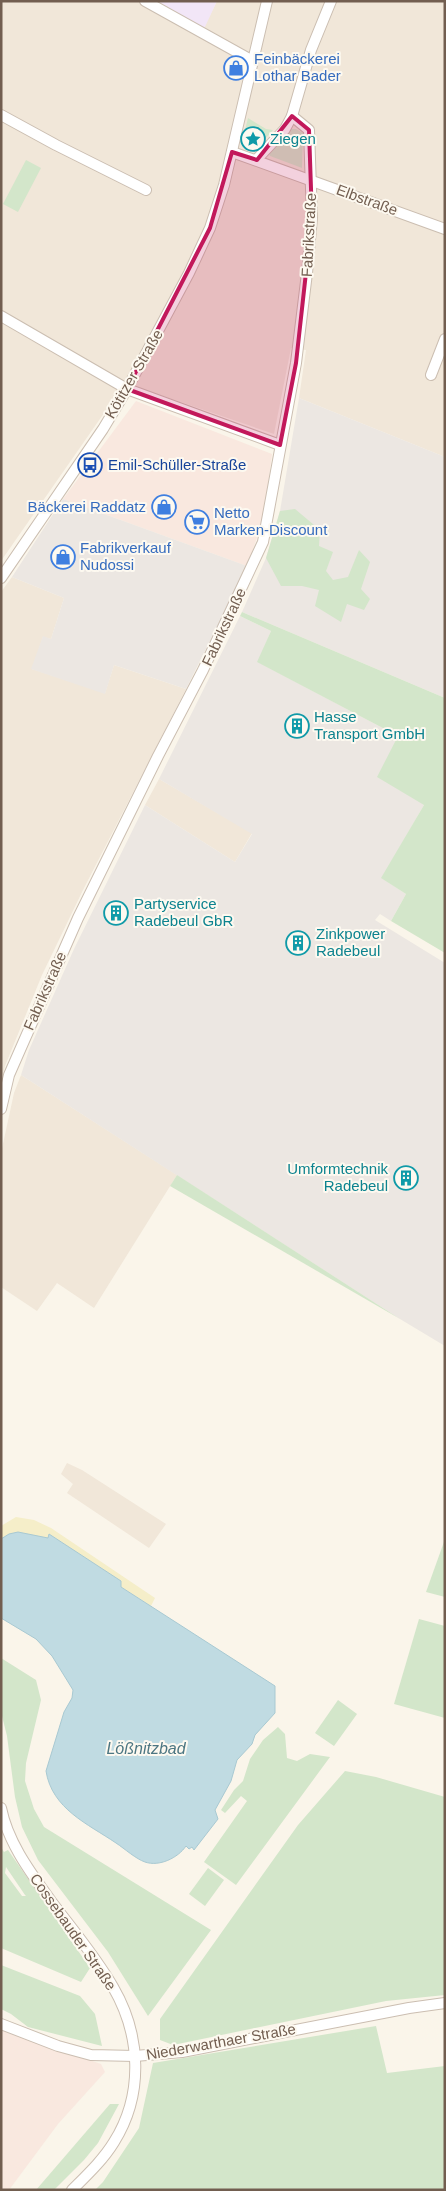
<svg xmlns="http://www.w3.org/2000/svg" width="446" height="2191" viewBox="0 0 446 2191" font-family="Helvetica,sans-serif">
	<style>
		.residential { fill: #f1e7d9 }
		.commercial { fill: #f9e8df }
		.industrial { fill: #ece7e2 }
		.education { fill: #f2e6f7 }
		.green { fill: #d3e6ca; fill-rule: evenodd }
		.sand { fill: #f5eec9 }
		.water { fill: #c0dbe2; stroke: #a8c9d2 }
		.lines { fill: none; stroke-linecap: round; stroke-linejoin: round }
		.minor-casing { stroke: #cbbeb1; stroke-width: 12 }
		.minor { stroke: #fff; stroke-width: 10 }
		.marked { fill: #c2185b; fill-opacity: 0.2; stroke: #c2185b; stroke-width: 4; stroke-linejoin: round }
		.labels { text-anchor: middle; stroke-width: 4; stroke-linejoin: round; paint-order: stroke }
		.shop-label { font-size: 15px; fill: #366cbe; stroke: #fdf9f0; text-anchor: start }
		.culture-label { font-size: 15px; fill: #0d838f; stroke: #fdf9f0; text-anchor: start }
		.street-label { font-size: 15px; fill: #725e50; stroke: #fdf9f0 }
		.transit-label { font-size: 15px; fill: #164399; stroke: #fdf9f0; text-anchor: start }
		.water-label { font-size: 16px; font-style: italic; fill: #4c7682; stroke: #fdf9f0 }
	</style>
	<rect width="100%" height="100%" fill="#faf5ea"/>
	<g class="residential">
		<path d="M 1,1 L 153,1 L 203,29 L 217,1 L 445,1 L 445,457 L 299,398 L 306,350 L 291,348 L 274,434 L 125,383 L 1,561 Z"/>
		<path d="M 12,577 L 64,598 L 51,639 L 43,637 L 32,669 L 105,693 L 114,665 L 186,689 L 83,890 L 42,975 L 5,1066 L 1,1082 L 1,592 Z"/>
		<path d="M 159,779 L 252,833 L 235,862 L 145,805 Z"/>
		<path d="M 21,1075 L 177,1175 L 94,1308 L 57,1283 L 37,1311 L 1,1287 L 1,1153 L 14,1093 Z"/>
		<path d="M 67,1463 L 82,1470 L 166,1524 L 149,1548 L 67,1493 L 73,1484 L 61,1474 Z"/>
	</g>
	<g class="commercial">
		<path d="M 136,401 L 272,454 L 264,518 L 247,566 L 63,499 Z"/>
		<path d="M 1,2029 L 101,2064 L 105,2072 L 58,2124 L 9,2190 L 1,2190 Z"/>
	</g>
	<g class="industrial">
		<path d="M 299,398 L 445,457 L 445,698 L 242,612 L 266,558 L 280,511 Z"/>
		<path d="M 63,499 L 247,566 L 186,689 L 114,665 L 105,694 L 31,669 L 43,636 L 51,639 L 64,598 L 12,577 Z"/>
		<path d="M 240,616 L 271,631 L 258,662 L 398,736 L 424,805 L 382,878 L 406,894 L 391,921 L 380,914 L 375,920 L 445,963 L 445,1346 L 400,1319 L 21,1075 L 29,1050 L 74,949 L 145,805 L 235,862 L 252,834 L 159,779 Z"/>
	</g>
	<path class="education" d="M 153,1 L 217,1 L 204,29 Z"/>
	<g class="green">
		<path d="M 248,118 L 266,129 L 273,130 C 265,139 257,149 245,144 L 243,138 Z"/>
		<path d="M 291,129 L 296,129 L 303,133 L 302,168 L 270,156 L 269,153 Z"/>
		<path d="M 26,160 L 41,168 L 18,212 L 3,204 Z"/>
		<path d="M 295,509 L 320,530 L 319,546 L 333,552 L 326,571 L 333,580 L 348,577 L 359,550 L 370,562 L 361,589 L 370,599 L 364,610 L 347,604 L 341,622 L 315,606 L 319,590 L 302,586 L 281,586 L 266,558 L 280,511 Z"/>
		<path d="M 242,612 L 445,698 L 445,953 L 391,921 L 406,894 L 381,878 L 424,805 L 377,777 L 398,736 L 257,662 L 271,631 L 240,616 Z"/>
		<path d="M 177,1175 L 400,1319 L 170,1186 Z"/>
		<path d="M 445,1539 L 445,1597 L 426,1592 Z"/>
		<path d="M 419,1619 L 445,1626 L 445,1718 L 394,1704 Z"/>
		<path d="M 1,1658 L 36,1680 L 41,1700 L 26,1763 L 25,1781 L 34,1809 L 44,1827 L 211,1930 L 148,2016 L 108,1952 L 38,1860 L 22,1827 L 15,1797 L 7,1736 L 1,1712 Z"/>
		<path d="M 338,1700 L 357,1714 L 334,1746 L 315,1733 Z"/>
		<path d="M 278,1727 L 285,1734 L 287,1758 L 297,1761 L 310,1754 L 330,1757 L 236,1885 L 204,1862 L 247,1801 L 241,1796 L 225,1813 L 221,1810 L 234,1790 L 243,1781 L 250,1759 L 263,1740 Z"/>
		<path d="M 345,1771 L 376,1777 L 445,1797 L 445,1995 L 386,2001 L 173,2045 L 160,2040 L 160,2019 L 298,1825 Z"/>
		<path d="M 1,1847 L 4,1852 L 8,1850 L 90,1968 L 81,1982 L 1,1948 ZM 6,1867 L 25,1895 L 26,1896 L 22,1896 L 5,1873 Z"/>
		<path d="M 208,1868 L 224,1880 L 205,1906 L 189,1894 Z"/>
		<path d="M 1,1965 L 80,1996 L 95,2014 L 102,2046 L 28,2027 L 11,2014 L 1,2009 Z"/>
		<path d="M 376,2026 L 387,2073 L 445,2066 L 445,2190 L 95,2190 L 103,2182 L 139,2128 L 153,2063 Z"/>
		<path d="M 110,2104 L 119,2104 L 98,2143 L 84,2160 L 54,2190 L 36,2190 Z"/>
	</g>
	<path class="sand" d="M 16,1517 L 34,1520 L 51,1528 L 155,1598 L 151,1606 L 121,1587 L 121,1581 L 49,1534 L 48,1538 L 9,1534 L 1,1539 L 1,1526 Z"/>
	<path class="water" d="M 18,1532 L 48,1538 L 49,1534 L 121,1581 L 121,1587 L 275,1686 L 275,1713 L 255,1735 L 252,1744 L 237,1760 L 231,1781 L 215,1810 L 218,1819 L 194,1850 L 192,1847 L 189,1849 L 186,1846 C 178,1858 159,1867 145,1862 C 136,1859 125,1849 116,1843 C 88,1824 52,1809 46,1771 L 64,1712 L 72,1698 L 73,1690 L 52,1656 L 36,1639 L 1,1618 L 1,1539 L 9,1534 Z"/>
	<g class="lines">
		<g class="minor-casing">
			<g id="minor">
				<path d="M 145,1 L 253,61"/>
				<path d="M 1,115 L 56,145 L 146,190"/>
				<path d="M 232,152 L 445,229"/>
				<path d="M 257,159 L 285,129 L 292,116 L 311,50 L 331,1"/>
				<path d="M 1,316 L 127,389 L 280,445"/>
				<path d="M 431,375 L 445,339"/>
				<path d="M 1,578 L 103,429 L 127,389 L 189,273 L 210,228 L 224,185 L 267,1"/>
				<path d="M 1,1109 L 9,1075 L 78,918 L 158,756 L 203,670 L 263,542 L 296,363 L 307,273 L 312,218 L 309,130 L 292,116"/>
				<path d="M 1,1808 C 8,1843 31,1873 51,1901 C 72,1929 96,1957 113,1987 C 141,2035 144,2094 114,2142 C 103,2160 87,2175 72,2190"/>
				<path d="M 1,2024 L 58,2046 L 91,2055 L 135,2056 L 182,2052 L 409,2008 L 445,2003"/>
			</g>
		</g>
		<use href="#minor" class="minor"/>
	</g>
	<path class="marked" d="M 292,116 L 309,130 L 312,218 L 296,363 L 280,445 L 127,389 L 210,228 L 232,152 L 257,160 Z"/>
	<defs>
		<g id="shop-ring" transform="scale(1.25)"><circle r="9.5" fill="#fdf9f0" stroke="#3f7fe0" stroke-width="1.5"/><path d="M-5-2.5h2.3a2.7 3.5 0 0 1 5.4 0H5L5.5 6h-11ZM-1.5-2.5h3a1.5 2.3 0 0 0-3 0Z" fill="#3f7fe0"/></g>
		<g id="sight-ring" transform="scale(1.25)"><circle r="9.5" fill="#fdf9f0" stroke="#0f9aa8" stroke-width="1.5"/><path d="M0-6L1.8-2.2L6-1.7L2.9 1.2L3.7 5.4L0 3.3L-3.7 5.4L-2.9 1.2L-6-1.7L-1.8-2.2Z" fill="#0f9aa8"/></g>
		<g id="bus-ring" transform="scale(1.25)"><circle r="9.5" fill="#fdf9f0" stroke="#1a4fb4" stroke-width="1.5"/><path d="M-5-6H5V4H4V6H2V4H-2V6H-4V4H-5ZM-3.5-4V0h7V-4ZM-3.5 1.2v1.5H-2V1.2ZM2 1.2v1.5H3.5V1.2Z" fill="#1a4fb4"/></g>
		<g id="supermarket-ring" transform="scale(1.25)"><circle r="9.5" fill="#fdf9f0" stroke="#3f7fe0" stroke-width="1.5"/><path d="M-6-5.5h2.5l.6 2H6L4.5 2H-2.5L-4.4-4H-6ZM-1.5 3.2a1.3 1.3 0 1 0 .1 0ZM3 3.2a1.3 1.3 0 1 0 .1 0Z" fill="#3f7fe0"/></g>
		<g id="building-ring" transform="scale(1.25)"><circle r="9.5" fill="#fdf9f0" stroke="#0f9aa8" stroke-width="1.5"/><path d="M-4-6H4V6H1V3H-1V6H-4ZM-2.5-4.3h1.7v1.8h-1.7ZM.8-4.3h1.7v1.8H.8ZM-2.5-1h1.7V.8h-1.7ZM.8-1h1.7V.8H.8Z" fill="#0f9aa8"/></g>
	</defs>
	<g fill-rule="evenodd">
		<use href="#shop-ring" x="236" y="68"/>
		<use href="#sight-ring" x="253" y="139"/>
		<use href="#bus-ring" x="90" y="465"/>
		<use href="#shop-ring" x="164" y="507"/>
		<use href="#supermarket-ring" x="197" y="522"/>
		<use href="#shop-ring" x="63" y="557"/>
		<use href="#building-ring" x="297" y="726"/>
		<use href="#building-ring" x="116" y="913"/>
		<use href="#building-ring" x="298" y="943"/>
		<use href="#building-ring" x="406" y="1178"/>
	</g>
	<g class="labels">
		<g class="shop-label">
			<text x="254" y="64">Feinbäckerei<tspan x="254" dy="17">Lothar Bader</tspan></text>
			<text x="146" y="512" text-anchor="end">Bäckerei Raddatz</text>
			<text x="214" y="518">Netto<tspan x="214" dy="17">Marken-Discount</tspan></text>
			<text x="80" y="553">Fabrikverkauf<tspan x="80" dy="17">Nudossi</tspan></text>
		</g>
		<g class="culture-label">
			<text x="270" y="144">Ziegen</text>
			<text x="314" y="722">Hasse<tspan x="314" dy="17">Transport GmbH</tspan></text>
			<text x="134" y="909">Partyservice<tspan x="134" dy="17">Radebeul GbR</tspan></text>
			<text x="316" y="939">Zinkpower<tspan x="316" dy="17">Radebeul</tspan></text>
			<text x="388" y="1174" text-anchor="end">Umformtechnik<tspan x="388" dy="17">Radebeul</tspan></text>
		</g>
		<g class="street-label">
			<text transform="translate(367 200) rotate(20)" y="5">Elbstraße</text>
			<text transform="translate(309 235) rotate(-87)" y="5">Fabrikstraße</text>
			<text transform="translate(134 374) rotate(-60)" y="5">Kötitzer Straße</text>
			<text transform="translate(224 627) rotate(-65)" y="5">Fabrikstraße</text>
			<text transform="translate(45 991) rotate(-66)" y="5">Fabrikstraße</text>
			<text transform="translate(73 1932) rotate(55)" y="5">Cossebauder Straße</text>
			<text transform="translate(221 2042) rotate(-10)" y="5">Niederwarthaer Straße</text>
		</g>
		<g class="transit-label">
			<text x="108" y="470">Emil-Schüller-Straße</text>
		</g>
		<g class="water-label">
			<text x="146" y="1754">Lößnitzbad</text>
		</g>
	</g>
	<rect width="446" height="2191" fill="none" stroke="#725e50" stroke-width="5"/>
</svg>
